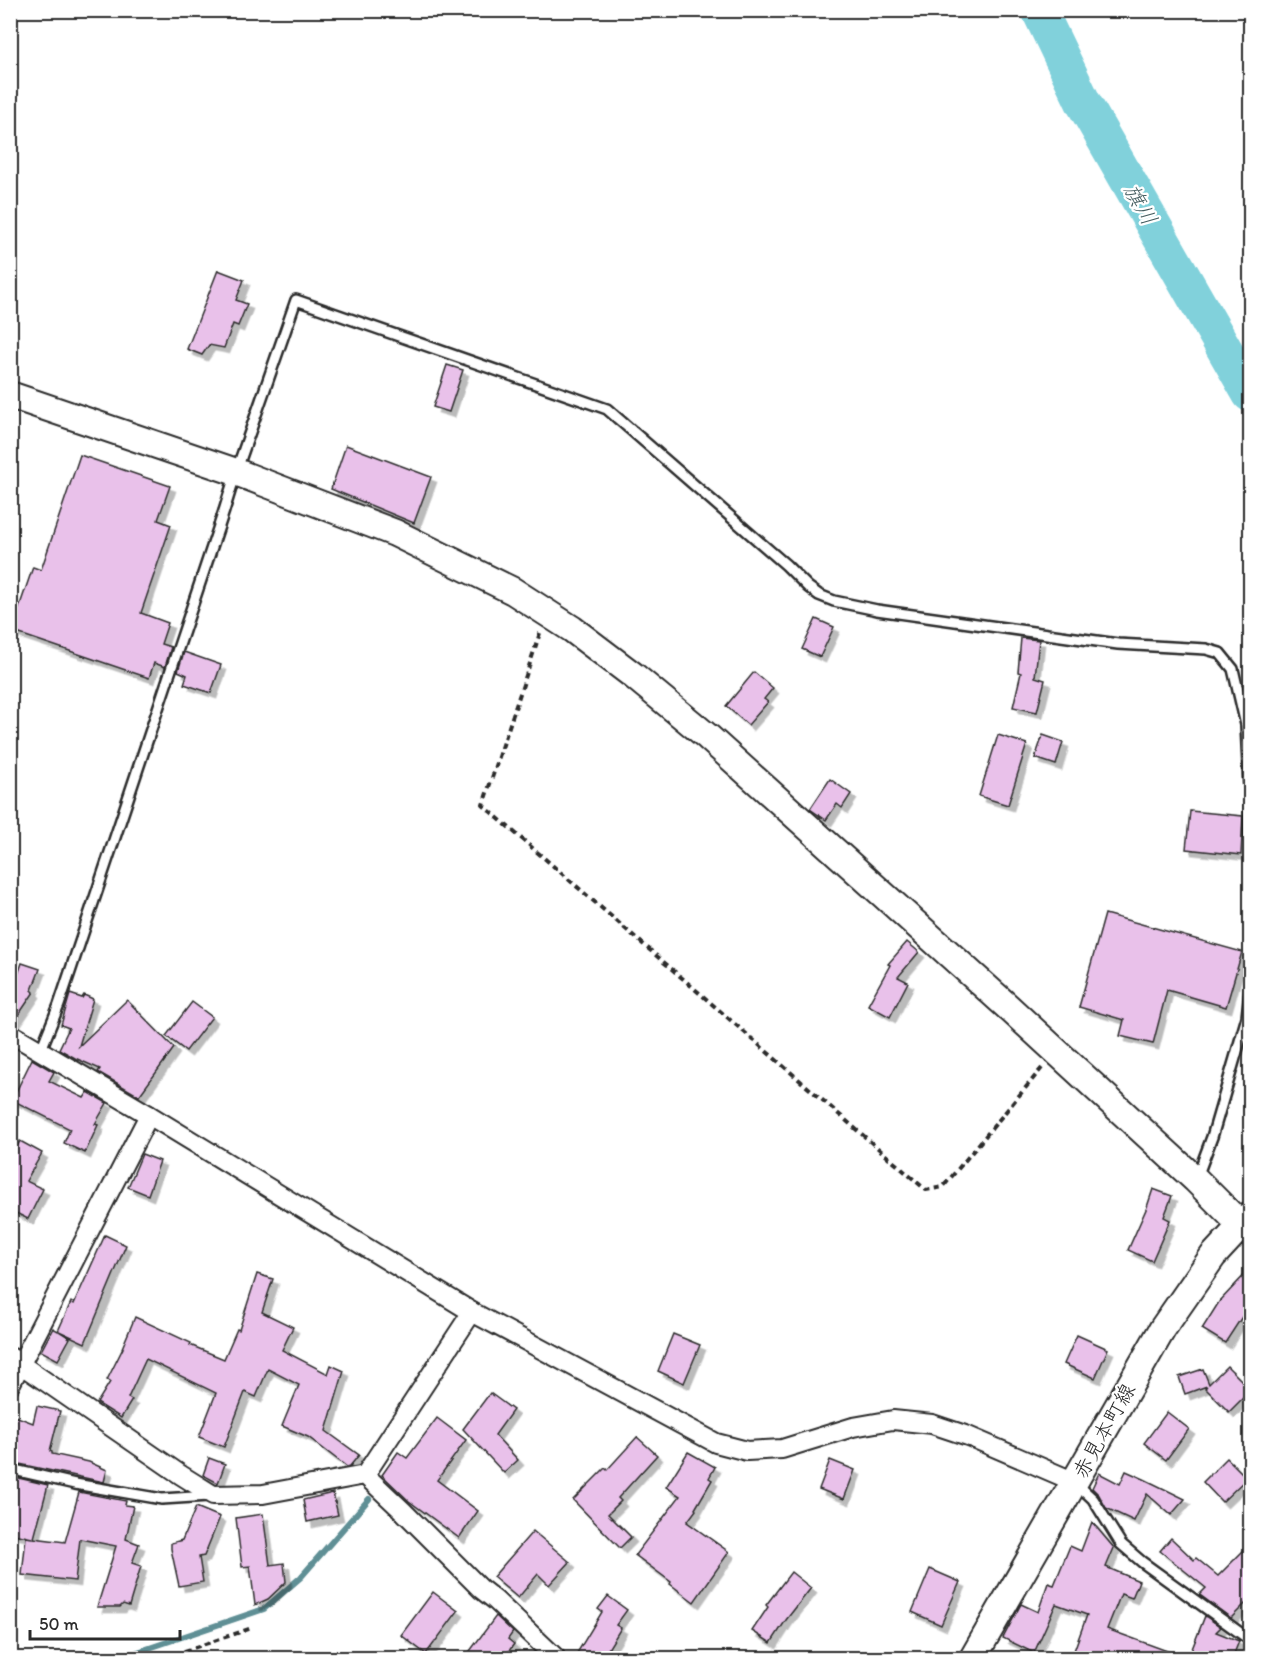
<svg xmlns="http://www.w3.org/2000/svg" width="1261" height="1669" viewBox="0 0 1261 1669" font-family="Itim,'Klee One',sans-serif">
	<style>
		.lines { fill: none; stroke-linecap: round; stroke-linejoin: round }
		.stream { stroke: #5f8f95; stroke-width: 6 }
		.river { stroke: #81d1db; stroke-width: 36 }
		.building { fill: #e9c1ea; stroke: #2b2b2b; stroke-width: 1.5; filter: url(#shadow) }
		.lane-casing { stroke: #2b2b2b; stroke-width: 14 }
		.street-casing { stroke: #2b2b2b; stroke-width: 22 }
		.secondary-casing { stroke: #2b2b2b; stroke-width: 30 }
		.path { stroke: #2b2b2b; stroke-width: 4; stroke-dasharray: 6 4.5; stroke-linecap: butt }
		.lane { stroke: #fff; stroke-width: 9 }
		.street { stroke: #fff; stroke-width: 18 }
		.secondary { stroke: #fff; stroke-width: 26 }
		.labels { text-anchor: middle; stroke-width: 4.5; stroke-linejoin: round; paint-order: stroke }
		.street-label { font-size: 21px; fill: #2b2b2b; stroke: #fff }
		.water-label { font-size: 22px; font-style: italic; fill: #455d60; stroke: #fff }
	</style>
	<defs>
		<filter id="shadow"><feDropShadow dx="5.5" dy="5.5" stdDeviation="0" flood-color="#0004"/></filter>
	</defs>
	<rect width="100%" height="100%" fill="#fff"/>
	<filter id="ink" filterUnits="userSpaceOnUse"><feTurbulence type="fractalNoise" baseFrequency=".0167" numOctaves="2"/><feDisplacementMap in="SourceGraphic" scale="12" xChannelSelector="R" yChannelSelector="G"/><feConvolveMatrix kernelMatrix="1 2 1 2 8 2 1 2 1" color-interpolation-filters="sRGB"/></filter>
	<g filter="url(#ink)">
		<g class="lines">
			<path class="stream" d="M 120,1658 L 264,1609 L 301,1577 L 369,1499"/>
			<path class="river" d="M 1039,10 L 1083,102 L 1250,394"/>
		</g>
		<g class="building">
			<path d="M 218,270 L 244,280 L 236,300 L 247,304 L 238,326 L 233,324 L 224,348 L 209,345 L 202,355 L 187,349 Z"/>
			<path d="M 447,365 L 463,370 L 449,412 L 433,407 Z"/>
			<path d="M 346,445 L 431,477 L 414,523 L 331,489 Z"/>
			<path d="M 80,455 L 170,486 L 158,520 L 171,525 L 141,613 L 168,623 L 161,644 L 171,647 L 165,667 L 154,663 L 149,678 L 11,631 L 33,567 L 41,570 Z"/>
			<path d="M 816,619 L 834,627 L 820,657 L 802,649 Z"/>
			<path d="M 1021,638 L 1039,640 L 1035,677 L 1045,680 L 1037,712 L 1013,707 L 1021,673 L 1018,672 Z"/>
			<path d="M 184,652 L 221,665 L 211,693 L 184,684 L 187,675 L 178,671 Z"/>
			<path d="M 754,672 L 773,688 L 764,699 L 768,702 L 748,725 L 726,706 Z"/>
			<path d="M 998,735 L 1027,744 L 1008,805 L 979,796 Z"/>
			<path d="M 1043,735 L 1063,742 L 1056,765 L 1035,758 Z"/>
			<path d="M 830,779 L 851,794 L 842,808 L 837,804 L 826,820 L 810,809 Z"/>
			<path d="M 1190,811 L 1243,816 L 1241,855 L 1186,849 Z"/>
			<path d="M 1105,914 L 1242,952 L 1226,1007 L 1167,990 L 1153,1044 L 1120,1036 L 1124,1020 L 1079,1007 Z"/>
			<path d="M 907,942 L 919,952 L 898,977 L 908,982 L 890,1017 L 868,1005 L 890,965 L 888,964 Z"/>
			<path d="M 22,963 L 40,969 L 32,990 L 34,992 L 13,1023 L 10,1022 L 10,976 L 16,980 Z"/>
			<path d="M 70,994 L 82,998 L 84,995 L 93,999 L 79,1046 L 127,1000 L 174,1048 L 139,1096 L 98,1072 L 100,1069 L 75,1058 L 59,1049 L 69,1028 L 61,1025 Z"/>
			<path d="M 192,1002 L 212,1017 L 186,1051 L 166,1036 Z"/>
			<path d="M 32,1059 L 54,1072 L 49,1081 L 84,1098 L 88,1092 L 107,1103 L 95,1124 L 98,1125 L 85,1153 L 64,1143 L 70,1129 L 12,1100 Z"/>
			<path d="M 20,1141 L 42,1153 L 26,1181 L 43,1189 L 28,1219 L 10,1210 L 10,1158 Z"/>
			<path d="M 142,1154 L 160,1161 L 148,1195 L 128,1187 Z"/>
			<path d="M 1153,1189 L 1172,1196 L 1164,1217 L 1170,1220 L 1152,1261 L 1128,1250 L 1147,1207 Z"/>
			<path d="M 105,1235 L 126,1245 L 85,1343 L 59,1331 L 70,1338 L 58,1360 L 41,1351 L 53,1328 L 58,1331 L 71,1302 L 74,1304 Z"/>
			<path d="M 1251,1268 L 1251,1303 L 1225,1343 L 1202,1329 L 1219,1302 Z"/>
			<path d="M 257,1274 L 273,1279 L 262,1312 L 293,1327 L 282,1350 L 328,1374 L 331,1365 L 344,1371 L 326,1431 L 359,1455 L 350,1466 L 347,1467 L 308,1437 L 282,1426 L 299,1385 L 268,1369 L 256,1397 L 245,1392 L 224,1447 L 199,1437 L 216,1393 L 146,1359 L 128,1398 L 132,1400 L 121,1418 L 97,1403 L 110,1382 L 107,1380 L 123,1348 L 122,1348 L 135,1317 L 191,1343 L 190,1345 L 224,1359 L 237,1329 L 239,1330 Z"/>
			<path d="M 673,1334 L 700,1345 L 684,1383 L 658,1371 Z"/>
			<path d="M 1077,1335 L 1108,1349 L 1095,1378 L 1064,1364 Z"/>
			<path d="M 1227,1366 L 1251,1390 L 1229,1412 L 1205,1388 L 1207,1386 L 1185,1394 L 1179,1377 L 1203,1369 L 1209,1384 Z"/>
			<path d="M 490,1393 L 513,1410 L 495,1435 L 518,1460 L 504,1473 L 463,1429 Z"/>
			<path d="M 37,1406 L 60,1411 L 50,1451 L 52,1452 L 52,1454 L 89,1462 L 107,1470 L 104,1482 L 10,1462 L 10,1414 L 33,1423 Z"/>
			<path d="M 1167,1412 L 1189,1429 L 1166,1460 L 1144,1443 Z"/>
			<path d="M 437,1418 L 466,1440 L 437,1480 L 478,1511 L 459,1538 L 409,1501 L 382,1475 L 398,1452 L 407,1458 Z"/>
			<path d="M 637,1437 L 657,1455 L 618,1498 L 621,1501 L 608,1514 L 631,1537 L 620,1548 L 573,1500 L 605,1468 L 607,1470 Z"/>
			<path d="M 688,1452 L 715,1467 L 709,1478 L 712,1480 L 695,1509 L 696,1510 L 687,1522 L 729,1552 L 694,1602 L 670,1584 L 671,1582 L 635,1555 L 680,1496 L 666,1487 Z"/>
			<path d="M 209,1458 L 225,1464 L 218,1483 L 203,1475 Z"/>
			<path d="M 1227,1458 L 1247,1478 L 1222,1502 L 1203,1482 Z"/>
			<path d="M 830,1460 L 855,1470 L 844,1499 L 819,1489 Z"/>
			<path d="M 1126,1471 L 1144,1479 L 1185,1499 L 1171,1515 L 1147,1494 L 1134,1521 L 1106,1508 L 1099,1495 L 1092,1488 L 1099,1473 L 1120,1484 Z"/>
			<path d="M 10,1476 L 48,1485 L 34,1538 L 65,1542 L 79,1492 L 126,1501 L 125,1505 L 133,1506 L 126,1539 L 139,1544 L 132,1563 L 141,1566 L 129,1606 L 123,1604 L 120,1607 L 97,1607 L 116,1546 L 80,1539 L 75,1581 L 22,1575 L 26,1537 L 32,1538 L 10,1533 Z"/>
			<path d="M 333,1493 L 338,1515 L 307,1522 L 303,1500 Z"/>
			<path d="M 196,1507 L 220,1517 L 204,1556 L 199,1557 L 203,1582 L 179,1586 L 171,1549 L 171,1543 L 182,1540 Z"/>
			<path d="M 263,1514 L 270,1565 L 284,1563 L 286,1582 L 268,1599 L 255,1605 L 250,1566 L 242,1567 L 236,1518 Z"/>
			<path d="M 1092,1522 L 1114,1548 L 1106,1567 L 1139,1581 L 1132,1598 L 1121,1594 L 1107,1629 L 1181,1656 L 1181,1659 L 1071,1659 L 1087,1615 L 1056,1604 L 1034,1653 L 1003,1638 L 1021,1604 L 1038,1612 L 1048,1583 L 1054,1585 L 1070,1546 L 1081,1551 Z"/>
			<path d="M 533,1531 L 570,1562 L 549,1585 L 538,1574 L 518,1598 L 493,1577 Z"/>
			<path d="M 1171,1538 L 1194,1560 L 1196,1558 L 1218,1576 L 1250,1544 L 1251,1598 L 1231,1618 L 1201,1596 L 1199,1595 L 1206,1588 L 1160,1551 Z"/>
			<path d="M 930,1569 L 960,1582 L 941,1625 L 912,1612 Z"/>
			<path d="M 791,1572 L 811,1588 L 786,1620 L 771,1643 L 752,1631 L 768,1607 L 766,1605 Z"/>
			<path d="M 433,1592 L 458,1611 L 426,1654 L 401,1635 Z"/>
			<path d="M 608,1596 L 627,1610 L 616,1625 L 621,1628 L 602,1659 L 585,1659 L 577,1653 L 602,1612 L 598,1609 Z"/>
			<path d="M 496,1616 L 513,1632 L 508,1639 L 514,1644 L 503,1659 L 464,1659 Z"/>
			<path d="M 1205,1616 L 1221,1627 L 1216,1632 L 1239,1641 L 1232,1659 L 1188,1659 Z"/>
		</g>
		<g class="lines">
			<g class="lane-casing">
				<g id="lane">
					<path d="M 40,1052 L 59,1005 L 224,511 L 236,472 L 296,300 L 607,409 L 786,565 L 808,587 L 819,595 L 834,601 L 877,610 L 1118,644 L 1206,649 L 1220,653 L 1233,669 L 1246,725 L 1250,806 L 1250,840"/>
					<path d="M 1197,1177 L 1212,1137 L 1247,1017 L 1250,990"/>
					<path d="M 10,1469 L 75,1484 L 162,1499 L 209,1496"/>
					<path d="M 1077,1484 L 1093,1499 L 1121,1544 L 1142,1562 L 1250,1640"/>
				</g>
			</g>
			<g class="street-casing">
				<g id="street">
					<path d="M 10,1033 L 149,1115 L 472,1312 L 716,1443 L 747,1451 L 782,1449 L 853,1427 L 893,1420 L 932,1424 L 968,1436 L 1075,1482"/>
					<path d="M 10,1357 L 181,1475 L 213,1495 L 263,1494 L 365,1475 L 404,1512 L 481,1589 L 495,1600 L 556,1658"/>
					<path d="M 10,1385 L 149,1115"/>
					<path d="M 365,1475 L 472,1312"/>
				</g>
			</g>
			<g class="secondary-casing">
				<g id="secondary">
					<path d="M 10,395 L 236,472 L 395,533 L 513,591 L 572,629 L 634,676 L 708,737 L 1008,1007 L 1196,1180 L 1241,1225"/>
					<path d="M 973,1658 L 1163,1328 L 1213,1256 L 1250,1216"/>
				</g>
			</g>
			<g class="path">
				<path d="M 540,633 L 483,805 L 926,1190 L 943,1187 L 1042,1068"/>
				<path d="M 164,1658 L 252,1628"/>
			</g>
			<use href="#lane" class="lane"/>
			<use href="#street" class="street"/>
			<use href="#secondary" class="secondary"/>
		</g>
	</g>
	<g class="labels">
		<g class="street-label">
			<text transform="translate(1104 1431) rotate(-61)" y="7">赤見本町線</text>
		</g>
		<g class="water-label">
			<text transform="translate(1141 204) rotate(60)" y="8">旗川</text>
		</g>
	</g>
	<rect width="1261" height="1669" fill="none" stroke="#fff" stroke-width="36"/>
	<rect x="18" y="18" width="1225" height="1633" fill="none" stroke="#2b2b2b" stroke-width="2" filter="url(#ink)"/>
	<path d="M30 1630v9h150v-9" fill="none" stroke="#2b2b2b" stroke-width="3"/>
	<text x="39" y="1630" font-size="18" fill="#2b2b2b" stroke="#ffffff" stroke-width="4.5" paint-order="stroke">50 m</text>
</svg>
